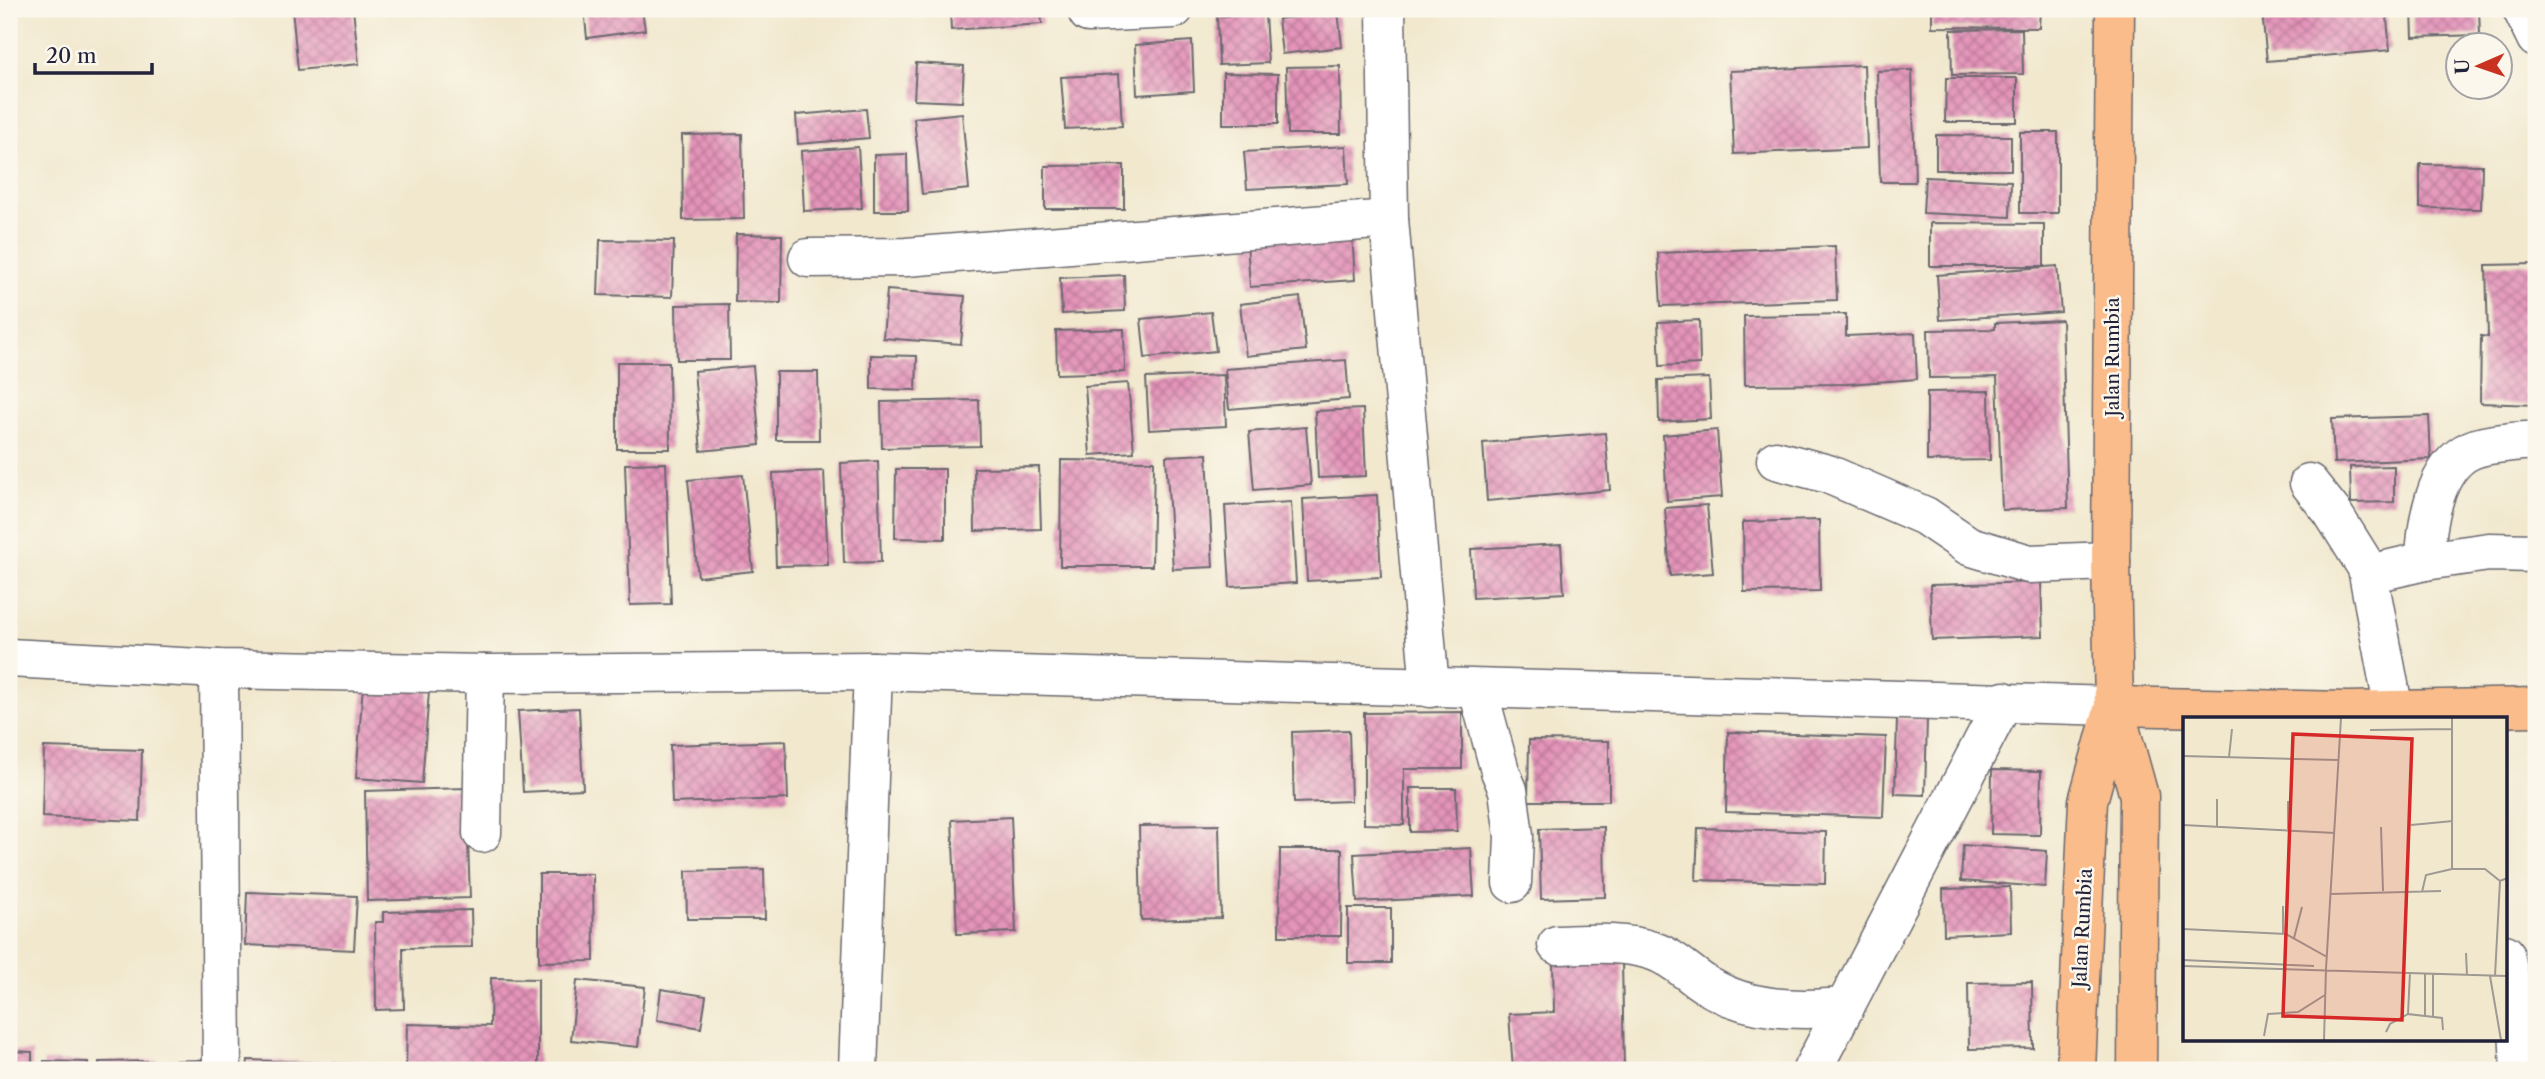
<svg xmlns="http://www.w3.org/2000/svg" width="2545" height="1079" viewBox="0 0 2545 1079" font-family="'Libre Caslon Text',serif">
	<style>
		.building { fill: url(#building-cross-hatch) }
		.lines { fill: none; stroke-linecap: round; stroke-linejoin: round }
		.minor-casing { stroke: #6a676e; stroke-width: 41 }
		.major-casing { stroke: #6a676e; stroke-width: 41 }
		.highway-casing { stroke: #6a676e; stroke-width: 41 }
		.minor { stroke: #fff; stroke-width: 38 }
		.major { stroke: #f9bc8a; stroke-width: 38 }
		.highway { stroke: #f9bc8a; stroke-width: 38 }
		.labels { text-anchor: middle; stroke-width: 5; stroke-linejoin: round; paint-order: stroke }
		.street-label { font-size: 19px; fill: #22223b; stroke: #fbf7ec }
		.inset-road { fill: none; stroke: #9e9993; stroke-width: 2 }
		.view { fill: #d62828; fill-opacity: 0.15; stroke: #d62828; stroke-width: 3.5 }
		.inset-edge { fill: none; stroke: #22223b; stroke-width: 3.5 }
	</style>
	<defs>
		<pattern id="building-cross-hatch" width="8" height="8" patternUnits="userSpaceOnUse" patternTransform="scale(1.75)"><rect width="8" height="8" fill="#e494b9"/><path d="M0 0l8 8M0 8l8-8" fill="none" stroke="#b87898"/></pattern>
	</defs>
	<rect width="100%" height="100%" fill="#fbf7ec"/>
	<filter id="ink" filterUnits="userSpaceOnUse"><feTurbulence type="fractalNoise" baseFrequency=".0143" numOctaves="2"/><feDisplacementMap in="SourceGraphic" scale="14" xChannelSelector="R" yChannelSelector="G"/><feConvolveMatrix kernelMatrix="1 2 1 2 8 2 1 2 1" color-interpolation-filters="sRGB"/></filter>
	<filter id="wash" filterUnits="userSpaceOnUse"><feTurbulence type="fractalNoise" baseFrequency=".00686" numOctaves="4" result="noise"/><feDisplacementMap in="SourceGraphic" scale="28" xChannelSelector="R" yChannelSelector="G"/><feGaussianBlur stdDeviation="1.57" result="paint"/><feColorMatrix in="noise" values="0 0 0 0 0 0 0 0 0 0 0 0 0 0 0 0 0 1.4 0 .05"/><feComposite in="paint" operator="in"/></filter>
	<g filter="url(#wash)">
		<rect width="100%" height="100%" fill="#f1e8ce"/>
		<g id="blocks">
			<g class="building">
				<path d="M 292,9 L 353,9 L 359,64 L 298,70 Z"/>
				<path d="M 584,9 L 642,9 L 645,30 L 587,38 Z"/>
				<path d="M 950,9 L 1041,9 L 1042,24 L 951,30 Z"/>
				<path d="M 1932,9 L 2040,9 L 2039,28 L 1932,27 Z"/>
				<path d="M 2302,9 L 2386,9 L 2390,50 L 2267,61 L 2262,12 Z"/>
				<path d="M 2412,9 L 2479,9 L 2480,35 L 2413,37 Z"/>
				<path d="M 1338,11 L 1342,47 L 1282,54 L 1278,19 Z"/>
				<path d="M 1265,15 L 1268,63 L 1219,65 L 1217,16 Z"/>
				<path d="M 2022,29 L 2023,74 L 1952,75 L 1951,30 Z"/>
				<path d="M 1192,41 L 1194,91 L 1137,95 L 1135,45 Z"/>
				<path d="M 916,63 L 964,66 L 962,102 L 914,100 Z"/>
				<path d="M 1864,65 L 1867,148 L 1734,154 L 1730,71 Z"/>
				<path d="M 1340,66 L 1341,134 L 1288,134 L 1286,67 Z"/>
				<path d="M 1912,70 L 1915,182 L 1880,182 L 1877,71 Z"/>
				<path d="M 1223,73 L 1278,74 L 1278,124 L 1223,124 Z"/>
				<path d="M 1119,74 L 1122,126 L 1065,129 L 1061,77 Z"/>
				<path d="M 1946,78 L 2017,78 L 2017,122 L 1945,122 Z"/>
				<path d="M 866,109 L 869,138 L 798,144 L 796,115 Z"/>
				<path d="M 962,113 L 969,189 L 922,194 L 914,118 Z"/>
				<rect x="2020" y="132" width="38" height="81"/>
				<path d="M 742,134 L 744,219 L 683,220 L 682,135 Z"/>
				<path d="M 1936,135 L 2011,136 L 2011,170 L 1936,170 Z"/>
				<path d="M 1346,146 L 1348,184 L 1247,189 L 1244,152 Z"/>
				<path d="M 858,147 L 862,208 L 804,211 L 801,151 Z"/>
				<path d="M 907,154 L 908,211 L 874,211 L 874,155 Z"/>
				<path d="M 2420,164 L 2482,165 L 2481,209 L 2420,208 Z"/>
				<path d="M 1124,165 L 1124,209 L 1045,209 L 1045,166 Z"/>
				<path d="M 1925,177 L 2011,181 L 2010,217 L 1923,213 Z"/>
				<path d="M 1930,223 L 2044,224 L 2044,266 L 1930,266 Z"/>
				<path d="M 1352,233 L 1355,280 L 1250,287 L 1247,241 Z"/>
				<path d="M 736,234 L 782,235 L 781,303 L 735,302 Z"/>
				<path d="M 600,240 L 674,241 L 672,297 L 598,295 Z"/>
				<path d="M 1835,246 L 1837,300 L 1661,306 L 1658,253 Z"/>
				<path d="M 2534,264 L 2536,405 L 2480,403 L 2481,336 L 2488,337 L 2486,265 Z"/>
				<path d="M 2057,266 L 2061,312 L 1940,320 L 1937,275 Z"/>
				<path d="M 1124,275 L 1125,311 L 1062,314 L 1060,278 Z"/>
				<path d="M 9,289 L 11,289 L 14,331 L 9,332 Z"/>
				<path d="M 887,290 L 965,296 L 961,344 L 883,338 Z"/>
				<path d="M 1300,297 L 1306,350 L 1246,356 L 1240,304 Z"/>
				<path d="M 729,304 L 730,360 L 677,360 L 676,305 Z"/>
				<path d="M 1211,312 L 1216,351 L 1145,358 L 1141,319 Z"/>
				<path d="M 1846,314 L 1846,336 L 1915,333 L 1917,379 L 1847,384 L 1745,385 L 1744,316 Z"/>
				<path d="M 1699,320 L 1700,364 L 1660,366 L 1658,322 Z"/>
				<path d="M 2062,320 L 2068,508 L 2002,510 L 1997,377 L 1929,378 L 1928,330 L 1995,329 L 1995,323 Z"/>
				<path d="M 1124,329 L 1125,372 L 1057,374 L 1056,331 Z"/>
				<path d="M 871,355 L 917,356 L 916,390 L 871,389 Z"/>
				<path d="M 1346,360 L 1349,399 L 1229,409 L 1225,369 Z"/>
				<path d="M 617,362 L 669,362 L 670,449 L 617,449 Z"/>
				<path d="M 753,366 L 760,445 L 701,451 L 694,371 Z"/>
				<path d="M 776,372 L 818,372 L 819,440 L 776,440 Z"/>
				<path d="M 1224,375 L 1226,426 L 1149,430 L 1146,378 Z"/>
				<path d="M 1709,378 L 1711,419 L 1659,422 L 1658,380 Z"/>
				<path d="M 1128,383 L 1134,452 L 1090,455 L 1085,386 Z"/>
				<path d="M 1989,391 L 1990,460 L 1927,461 L 1927,392 Z"/>
				<path d="M 979,400 L 980,446 L 882,448 L 881,402 Z"/>
				<path d="M 1363,409 L 1366,476 L 1318,478 L 1315,411 Z"/>
				<path d="M 2429,416 L 2431,459 L 2334,463 L 2332,419 Z"/>
				<path d="M 1306,427 L 1311,485 L 1254,490 L 1249,432 Z"/>
				<path d="M 1717,430 L 1722,497 L 1667,501 L 1663,435 Z"/>
				<path d="M 1605,433 L 1610,490 L 1487,501 L 1483,443 Z"/>
				<path d="M 1207,454 L 1213,567 L 1173,569 L 1166,456 Z"/>
				<path d="M 1061,460 L 1154,461 L 1152,566 L 1060,566 Z"/>
				<path d="M 878,461 L 881,562 L 844,563 L 841,463 Z"/>
				<path d="M 666,463 L 671,604 L 630,605 L 625,464 Z"/>
				<path d="M 2394,466 L 2394,502 L 2351,503 L 2350,467 Z"/>
				<path d="M 1039,467 L 1041,529 L 975,531 L 974,468 Z"/>
				<path d="M 896,469 L 945,469 L 945,539 L 895,538 Z"/>
				<path d="M 824,471 L 828,565 L 776,566 L 773,473 Z"/>
				<path d="M 743,475 L 753,571 L 698,577 L 688,480 Z"/>
				<path d="M 1377,495 L 1381,577 L 1307,581 L 1303,499 Z"/>
				<path d="M 1291,502 L 1296,583 L 1230,587 L 1225,506 Z"/>
				<path d="M 1707,505 L 1713,573 L 1670,576 L 1665,508 Z"/>
				<path d="M 1819,520 L 1820,591 L 1744,592 L 1743,522 Z"/>
				<path d="M 1561,544 L 1564,593 L 1473,598 L 1471,549 Z"/>
				<path d="M 2041,582 L 2043,636 L 1932,640 L 1930,585 Z"/>
				<path d="M 363,685 L 429,691 L 422,783 L 356,778 Z"/>
				<path d="M 579,708 L 583,789 L 523,792 L 518,711 Z"/>
				<path d="M 1462,712 L 1462,769 L 1404,769 L 1404,825 L 1364,824 L 1364,713 Z"/>
				<path d="M 1897,718 L 1927,719 L 1925,795 L 1895,794 Z"/>
				<path d="M 1349,730 L 1351,801 L 1294,803 L 1292,732 Z"/>
				<path d="M 1728,732 L 1886,737 L 1883,817 L 1726,812 Z"/>
				<path d="M 1529,740 L 1609,741 L 1609,801 L 1528,801 Z"/>
				<path d="M 786,741 L 788,799 L 672,803 L 670,745 Z"/>
				<path d="M 44,747 L 142,750 L 140,821 L 42,817 Z"/>
				<path d="M 1992,770 L 2041,771 L 2040,835 L 1991,834 Z"/>
				<path d="M 466,788 L 470,898 L 367,901 L 365,791 Z"/>
				<path d="M 1410,788 L 1456,788 L 1457,831 L 1410,832 Z"/>
				<path d="M 1011,817 L 1016,932 L 957,934 L 952,820 Z"/>
				<path d="M 1219,825 L 1221,918 L 1141,920 L 1139,826 Z"/>
				<path d="M 1604,827 L 1605,897 L 1541,899 L 1539,829 Z"/>
				<path d="M 1698,828 L 1826,832 L 1825,884 L 1696,880 Z"/>
				<path d="M 1963,845 L 2047,851 L 2045,887 L 1961,881 Z"/>
				<path d="M 1471,848 L 1474,896 L 1357,902 L 1354,854 Z"/>
				<path d="M 1280,849 L 1342,849 L 1341,936 L 1279,936 Z"/>
				<path d="M 764,869 L 765,919 L 687,919 L 686,871 Z"/>
				<path d="M 539,874 L 593,874 L 594,961 L 539,962 Z"/>
				<path d="M 2010,887 L 2011,932 L 1944,935 L 1943,889 Z"/>
				<path d="M 247,892 L 357,896 L 354,950 L 245,945 Z"/>
				<rect x="1348" y="908" width="43" height="55"/>
				<path d="M 471,910 L 472,947 L 403,948 L 404,1009 L 376,1010 L 375,922 L 383,922 L 383,912 Z"/>
				<path d="M 1622,960 L 1624,1070 L 1513,1070 L 1509,1014 L 1554,1012 L 1553,961 Z"/>
				<path d="M 491,978 L 538,979 L 538,1070 L 406,1070 L 407,1024 L 490,1026 Z"/>
				<path d="M 577,980 L 645,987 L 638,1047 L 571,1040 Z"/>
				<path d="M 2032,982 L 2033,1048 L 1969,1049 L 1968,983 Z"/>
				<path d="M 661,989 L 706,996 L 701,1028 L 657,1020 Z"/>
				<path d="M 9,1051 L 32,1052 L 32,1070 L 9,1070 Z"/>
				<path d="M 204,1060 L 204,1070 L 99,1070 L 99,1062 Z"/>
				<path d="M 248,1060 L 356,1064 L 356,1070 L 247,1070 Z"/>
				<path d="M 44,1061 L 88,1062 L 88,1070 L 43,1070 Z"/>
			</g>
		</g>
	</g>
	<g filter="url(#ink)">
		<use href="#blocks" fill-opacity="0" stroke="#6a676e" stroke-width="2"/>
		<g class="lines">
			<g class="minor-casing">
				<g id="minor">
					<path d="M 1386,9 L 1389,219 L 1430,688"/>
					<path d="M 2522,9 L 2536,38"/>
					<path d="M 1088,13 L 1174,9"/>
					<path d="M 808,258 L 906,257 L 1389,219"/>
					<path d="M 1776,460 L 1828,474 L 1925,516 L 1969,546 L 2029,564 L 2111,561"/>
					<path d="M 2309,483 L 2332,512 L 2367,568 L 2394,711"/>
					<path d="M 2425,561 C 2426,526 2434,466 2471,450 C 2480,446 2494,444 2504,443 C 2514,442 2525,440 2536,441"/>
					<path d="M 2369,574 L 2425,561 L 2489,552 L 2536,553"/>
					<path d="M 9,658 L 219,669 L 485,674 L 873,671 L 2114,706"/>
					<path d="M 219,669 L 222,1070"/>
					<path d="M 1478,690 L 1500,771 L 1508,790 L 1514,836 L 1512,883"/>
					<path d="M 482,833 L 485,674"/>
					<path d="M 1557,945 C 1589,944 1622,941 1653,951 C 1675,958 1689,975 1708,986 C 1749,1011 1798,1011 1845,1007"/>
					<path d="M 2505,954 L 2518,1024 L 2520,1070"/>
					<path d="M 858,1070 L 873,671"/>
					<path d="M 1812,1070 L 2004,701"/>
				</g>
			</g>
			<g class="major-casing">
				<path id="major" d="M 2114,706 L 2348,711 L 2536,707"/>
			</g>
			<g class="highway-casing">
				<g id="highway">
					<path d="M 2115,9 L 2111,561 L 2114,706 L 2139,796 L 2137,1070"/>
					<path d="M 2076,1070 L 2088,801 L 2114,706"/>
				</g>
			</g>
			<use href="#minor" class="minor"/>
			<use href="#major" class="major"/>
			<use href="#highway" class="highway"/>
		</g>
	</g>
	<g class="labels">
		<g class="street-label">
			<text transform="translate(2112 357) rotate(-90)" y="7">Jalan Rumbia</text>
			<text transform="translate(2082 928) rotate(-87)" y="7">Jalan Rumbia</text>
		</g>
	</g>
	<g transform="translate(2183 717)">
		<rect width="324" height="324" fill="#f1e8ce"/>
		<path class="inset-road" d="M 269,1 L 269,152 L 302,152 L 317,164M 187,13 L 269,12M 0,39 L 155,43M 46,40 L 49,12M 105,84 L 105,112M 0,108 L 152,116M 228,108 L 270,104M 34,109 L 34,82M 198,110 L 200,174M 224,142 L 224,175M 239,175 L 243,158 L 269,152M 148,177 L 258,174M 100,189 L 100,217M 0,212 L 103,217 L 144,240M 111,221 L 119,190M 283,236 L 284,258M 0,243 L 131,249M 102,247 L 103,217M 0,249 L 324,259M 143,252 L 158,1M 227,255 L 225,297 L 259,301 L 260,313M 242,256 L 242,298M 250,257 L 250,299M 307,259 L 318,323M 312,259 L 317,164 L 324,161M 203,315 L 207,307 L 225,297M 81,319 L 85,297 L 115,295 L 142,278M 141,323 L 143,252"/>
		<path class="view" d="M 110,17 L 229,22 L 219,303 L 100,299 Z"/>
		<rect width="324" height="324" class="inset-edge"/>
	</g>
	<rect width="2545" height="1079" fill="none" stroke="#fbf7ec" stroke-width="35"/>
	<g transform="translate(2479 66) rotate(268)"><circle r="33" fill="#fbf7ec" stroke="#a4a2a5" stroke-width="2"/>
	<path d="M0-5L12 26L0 18L-12 26Z" fill="#c8321e"/>
	<text y="-10" font-size="19" font-weight="bold" text-anchor="middle" fill="#22223b">U</text>
	</g>
	<path d="M35 63v10h117v-10" fill="none" stroke="#22223b" stroke-width="3.5"/>
	<text x="46" y="63" font-size="21" fill="#22223b" stroke="#fbf7ec" stroke-width="5" paint-order="stroke">20 m</text>
</svg>
